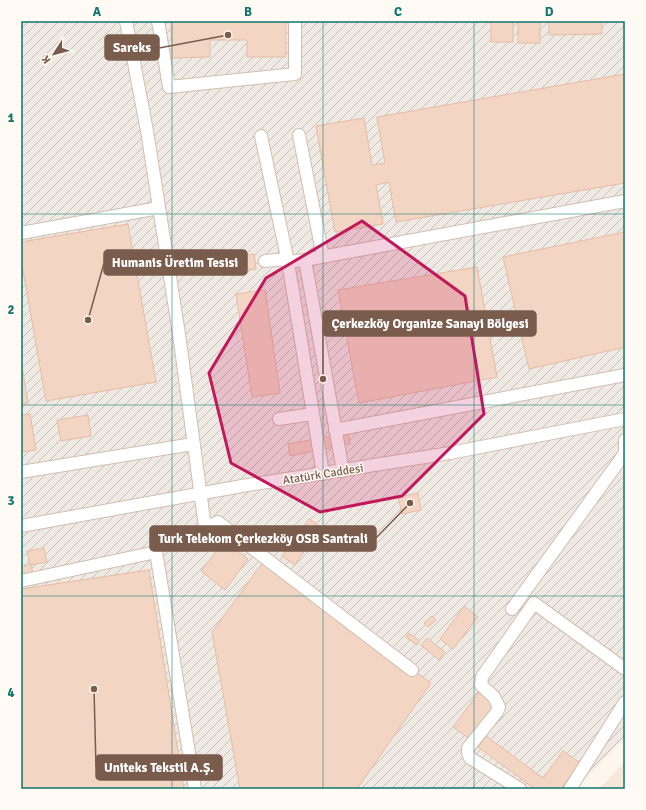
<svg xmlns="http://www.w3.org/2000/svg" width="646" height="810" viewBox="0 0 646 810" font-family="Signika,sans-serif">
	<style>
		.residential { fill: #f5e8da }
		.industrial { fill: url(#industrial-furrows) }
		.building { fill: #f3d5c3; stroke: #e6bba3 }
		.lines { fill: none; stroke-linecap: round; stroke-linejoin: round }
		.minor-casing { stroke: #d1beb0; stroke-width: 14 }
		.minor { stroke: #fff; stroke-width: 12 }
		.marked { fill: #c2185b; fill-opacity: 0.2; stroke: #c2185b; stroke-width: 3; stroke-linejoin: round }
		.grid { fill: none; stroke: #0f766e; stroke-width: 1; stroke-opacity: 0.55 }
		.labels { text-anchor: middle; stroke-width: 3; stroke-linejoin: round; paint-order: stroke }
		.street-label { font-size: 12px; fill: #7a5c4d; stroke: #fffaf3 }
		.leader { fill: none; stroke: #7a5c4d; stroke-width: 1.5 }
		.callout-dot { fill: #7a5c4d; stroke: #fffaf3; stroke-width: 1.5 }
		.callout { fill: #7a5c4d; stroke: #7a5c4d; stroke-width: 1.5 }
		.callout-label { font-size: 13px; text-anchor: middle; font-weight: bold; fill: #fff }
		.neatline { fill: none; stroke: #0f766e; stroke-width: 1.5 }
		.grid-label { font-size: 13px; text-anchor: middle; font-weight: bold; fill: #0f766e }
	</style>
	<defs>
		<pattern id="industrial-furrows" width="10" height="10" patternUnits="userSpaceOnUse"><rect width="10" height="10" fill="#efe9e4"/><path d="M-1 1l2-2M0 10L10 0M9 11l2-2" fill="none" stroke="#c7c0bb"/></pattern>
	</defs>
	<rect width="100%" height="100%" fill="#fdf6ec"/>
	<path class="residential" d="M 625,762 L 625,789 L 599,789 Z"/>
	<path class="industrial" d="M 21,21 L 625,21 L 625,737 L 575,789 L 21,789 Z"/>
	<g class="building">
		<path d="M 171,21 L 286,21 L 286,57 L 247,57 L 247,40 L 210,40 L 210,57 L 172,58 Z"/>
		<rect x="491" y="21" width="22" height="21"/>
		<rect x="518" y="21" width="22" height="22"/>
		<path d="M 549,21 L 602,21 L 602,34 L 549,35 Z"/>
		<path d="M 625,74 L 625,183 L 396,222 L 389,182 L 376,185 L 383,224 L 335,232 L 316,126 L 364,118 L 372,165 L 385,163 L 377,117 Z"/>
		<path d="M 128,224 L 156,382 L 46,401 L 21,259 L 21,242 Z"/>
		<path d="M 625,232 L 625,347 L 529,369 L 503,257 Z"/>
		<path d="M 254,254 L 256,269 L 237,271 L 235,256 Z"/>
		<path d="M 477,267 L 497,377 L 359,403 L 338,290 Z"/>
		<path d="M 265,290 L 280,393 L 252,397 L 236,294 Z"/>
		<path d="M 21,361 L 28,403 L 21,404 Z"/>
		<path d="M 30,414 L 36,450 L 21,452 L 21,415 Z"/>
		<path d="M 88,415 L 91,436 L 61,441 L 57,420 Z"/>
		<path d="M 348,433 L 350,444 L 290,456 L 288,444 Z"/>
		<path d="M 418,493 L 421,510 L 402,514 L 398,497 Z"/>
		<path d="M 309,519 L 321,527 L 295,565 L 282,556 Z"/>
		<path d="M 224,541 L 248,559 L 225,590 L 201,571 Z"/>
		<path d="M 44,548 L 47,562 L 30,565 L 27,551 Z"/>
		<path d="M 263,562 L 431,683 L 357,789 L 240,789 L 212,632 Z"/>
		<path d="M 31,564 L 33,575 L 21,577 L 21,567 Z"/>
		<path d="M 149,570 L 184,789 L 21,789 L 21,589 Z"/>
		<path d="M 464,606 L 478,617 L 453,649 L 440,639 Z"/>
		<path d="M 432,616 L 436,620 L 428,627 L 424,623 Z"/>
		<path d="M 409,633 L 420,641 L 417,645 L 406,637 Z"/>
		<path d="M 427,638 L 445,652 L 439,660 L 421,645 Z"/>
		<path d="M 479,692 L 496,705 L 470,739 L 453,727 Z"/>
		<path d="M 486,736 L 543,778 L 563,751 L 580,763 L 561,789 L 535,789 L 478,747 Z"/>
	</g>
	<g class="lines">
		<g class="minor-casing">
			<g id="minor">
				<path d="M 126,21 L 147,131 L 179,334 L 207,542"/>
				<path d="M 158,21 L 169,87 L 295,74 L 295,21"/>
				<path d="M 299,135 L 323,257"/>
				<path d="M 261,136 L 288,262"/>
				<path d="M 21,233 L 159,208"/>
				<path d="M 305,260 L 625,201"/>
				<path d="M 265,261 L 287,259"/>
				<path d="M 279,419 L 312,414"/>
				<path d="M 335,430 L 625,375"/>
				<path d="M 21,472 L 193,444"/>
				<path d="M 323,474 L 288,262 L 305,260 L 343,471"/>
				<path d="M 21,526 L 242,486 L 450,453 L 625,419"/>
				<path d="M 205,527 L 218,522 L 412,670"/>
				<path d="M 21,581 L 156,552 L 195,789"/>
				<path d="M 512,609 L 625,453 L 625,440"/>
				<path d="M 520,789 L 470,758 L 468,753 L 468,748 L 497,712 L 499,707 L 494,697 L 481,685 L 482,677 L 534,603 L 625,669"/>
				<path d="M 570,789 L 625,702"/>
			</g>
		</g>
		<use href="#minor" class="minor"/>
	</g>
	<path class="marked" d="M 362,221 L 465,296 L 484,414 L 402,496 L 320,512 L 231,463 L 209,373 L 266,278 Z"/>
	<path class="grid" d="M 172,21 L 172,789M 323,21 L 323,789M 474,21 L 474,789M 21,214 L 625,214M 21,405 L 625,405M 21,596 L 625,596"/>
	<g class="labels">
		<g class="street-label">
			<text transform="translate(323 474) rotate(-9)" y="4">Atatürk Caddesi</text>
		</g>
	</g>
	<path class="leader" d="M228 35L159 48M88 320L104 263M323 379L323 324M410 503L376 538M94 689L96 767"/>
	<g class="callout-dot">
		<circle cx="228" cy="35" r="4"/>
		<circle cx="88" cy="320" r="4"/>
		<circle cx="323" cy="379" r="4"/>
		<circle cx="410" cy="503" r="4"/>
		<circle cx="94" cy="689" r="4"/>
	</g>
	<g class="callout">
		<rect x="105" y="35" width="54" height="25" rx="4"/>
		<rect x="104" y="250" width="143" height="25" rx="4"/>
		<rect x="323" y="311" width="213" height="25" rx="4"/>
		<rect x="150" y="526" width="226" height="25" rx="4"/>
		<rect x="96" y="755" width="126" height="25" rx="4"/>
	</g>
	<g class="callout-label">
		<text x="132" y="52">Sareks</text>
		<text x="175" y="267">Humanis Üretim Tesisi</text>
		<text x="430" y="328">Çerkezköy Organize Sanayi Bölgesi</text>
		<text x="263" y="543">Turk Telekom Çerkezköy OSB Santrali</text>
		<text x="159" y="772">Uniteks Tekstil A.Ş.</text>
	</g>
	<rect width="646" height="810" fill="none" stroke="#fffaf3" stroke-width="44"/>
	<g transform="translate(54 54) rotate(234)" stroke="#fffaf3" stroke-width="3" paint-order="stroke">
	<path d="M0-3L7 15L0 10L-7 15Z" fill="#7a5c4d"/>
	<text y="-6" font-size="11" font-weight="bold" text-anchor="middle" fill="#7a5c4d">K</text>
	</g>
	<rect x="22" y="22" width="602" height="766" class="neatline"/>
	<g class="grid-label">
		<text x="97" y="16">A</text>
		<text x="248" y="16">B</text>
		<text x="398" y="16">C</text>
		<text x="549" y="16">D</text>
		<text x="11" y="122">1</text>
		<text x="11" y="314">2</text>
		<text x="11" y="505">3</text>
		<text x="11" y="697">4</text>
	</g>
</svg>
